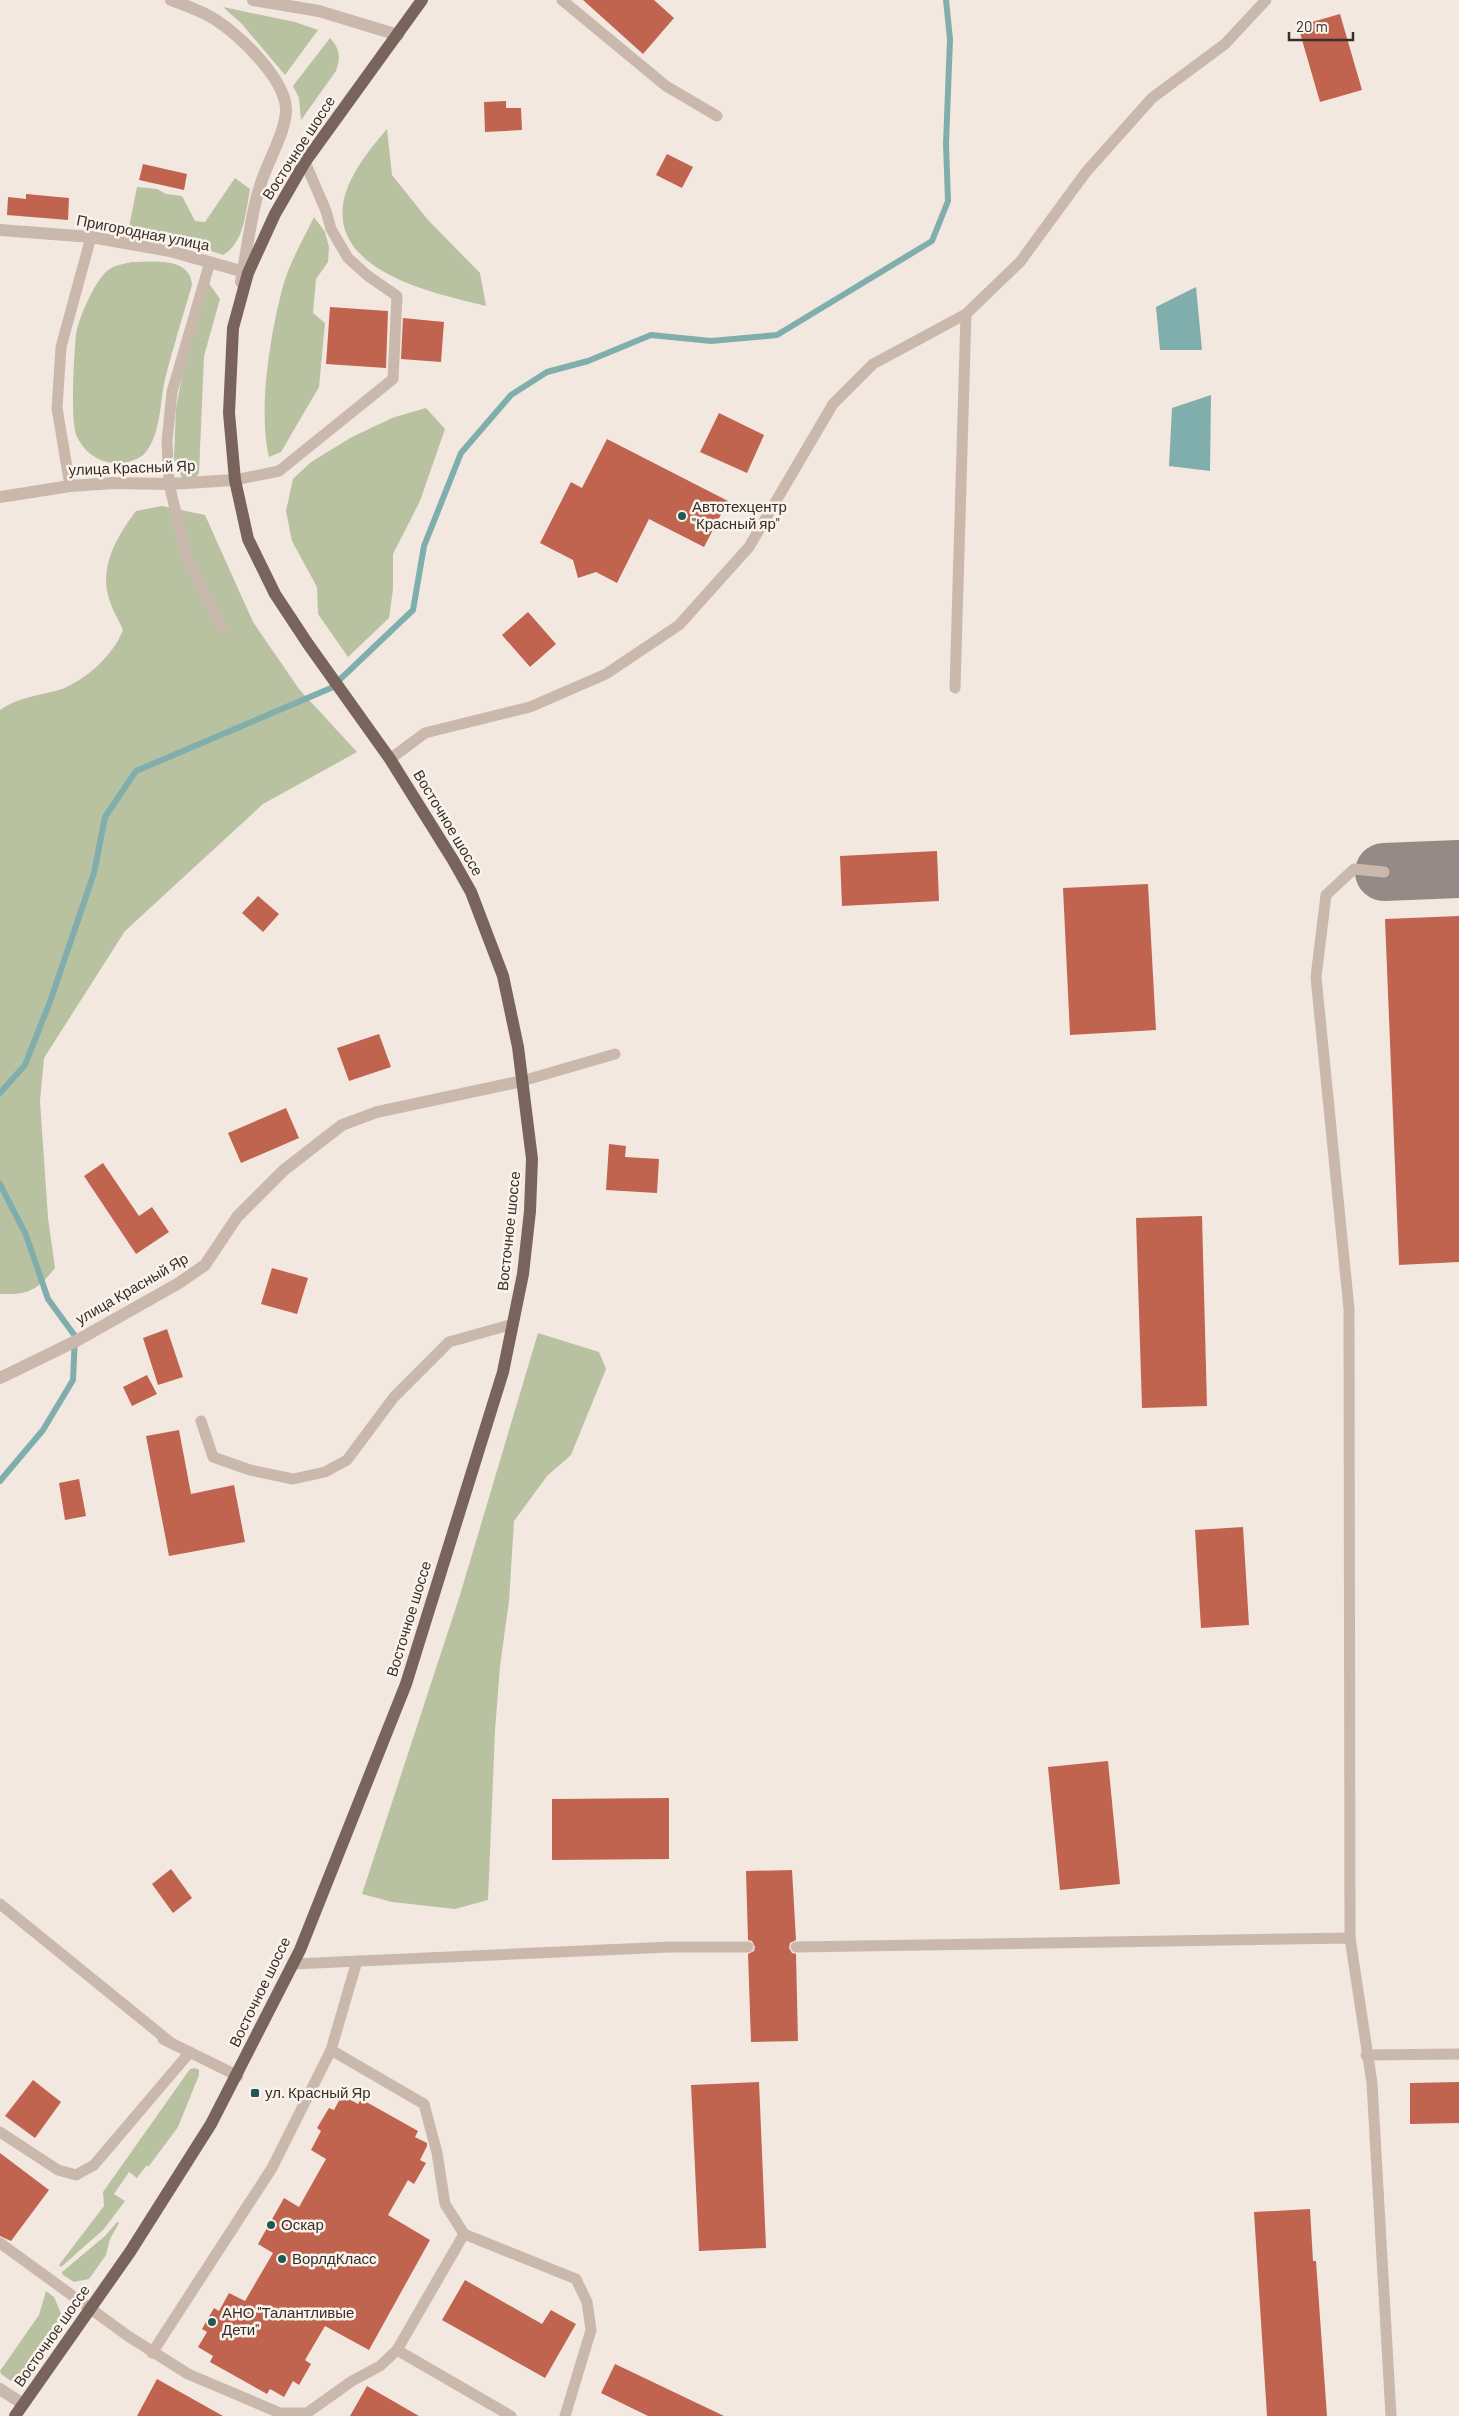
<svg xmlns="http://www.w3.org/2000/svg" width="1459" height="2416" viewBox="0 0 1459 2416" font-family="Barlow,sans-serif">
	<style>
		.green { fill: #b8c1a0 }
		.water { fill: #80aead }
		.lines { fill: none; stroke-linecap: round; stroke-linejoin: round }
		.stream { stroke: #80aead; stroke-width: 6 }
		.taxiway { stroke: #958b86; stroke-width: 58 }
		.building { fill: #c06450 }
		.service { stroke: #cab8ac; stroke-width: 11 }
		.minor { stroke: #cab8ac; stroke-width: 12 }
		.tertiary { stroke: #cab8ac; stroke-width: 12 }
		.primary { stroke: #79645d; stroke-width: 12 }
		.poi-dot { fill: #225858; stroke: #faf3ec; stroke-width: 2 }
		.labels { text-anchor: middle; stroke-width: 5; stroke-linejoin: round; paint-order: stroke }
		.street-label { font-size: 15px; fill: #382e2b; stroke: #faf3ec }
		.poi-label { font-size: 15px; fill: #382e2b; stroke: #faf3ec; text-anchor: start }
	</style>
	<rect width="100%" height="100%" fill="#f2e8e0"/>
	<g class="green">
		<path d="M 223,7 L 295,22 L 318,30 L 285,75 L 241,23 Z"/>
		<path d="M 330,38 C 340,49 341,57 336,71 L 301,120 L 299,98 L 293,86 Z"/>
		<path d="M 387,129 L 392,175 L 428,220 L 480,273 L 486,306 C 437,294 334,273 343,205 C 347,177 369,150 387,129 Z"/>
		<path d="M 235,178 L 250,189 C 246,212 244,243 223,255 L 184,242 L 128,232 L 137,187 L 157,189 L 166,194 L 182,196 L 195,221 L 205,222 Z"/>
		<path d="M 314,217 L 325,232 L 329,247 L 328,262 L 316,279 L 313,313 L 325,323 L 319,387 L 281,452 L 269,457 C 258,411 270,336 282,290 C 288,265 303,240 314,217 Z"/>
		<path d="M 132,262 C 152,262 190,256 192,285 C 183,316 173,347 165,379 C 160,401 161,430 148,449 C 143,458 133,461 123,463 C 103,465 86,455 77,437 C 70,422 74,354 76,335 C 78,319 95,281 107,271 C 114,265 123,264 132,262 Z"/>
		<path d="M 208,282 L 220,299 L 204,356 L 199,473 L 192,483 L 185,483 L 175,464 L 174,456 L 176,408 L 186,356 Z"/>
		<path d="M 426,408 L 445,429 L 420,501 L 393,554 L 393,589 L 389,618 L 348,657 L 318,614 L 317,587 L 292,541 L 286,511 L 293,479 L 311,462 L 352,437 L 392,418 Z"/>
		<path d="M 162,506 L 205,515 L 253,622 L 299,689 L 357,752 L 263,804 L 125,931 L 44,1058 L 40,1101 L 48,1218 L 55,1268 C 37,1290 30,1295 0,1294 L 0,710 C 18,697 38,696 59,690 C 85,681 113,656 123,630 C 117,617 109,604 107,590 C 102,561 120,532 136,511 Z"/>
		<path d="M 538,1333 L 599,1352 L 606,1369 L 571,1455 L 547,1476 L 514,1521 L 509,1601 L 500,1666 L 495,1730 L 488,1900 L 455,1909 L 392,1902 L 362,1894 L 460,1595 Z"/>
		<path d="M 195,2068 L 199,2070 L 199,2075 L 178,2127 L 149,2166 L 146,2166 L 137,2178 L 129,2172 L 114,2194 L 125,2201 L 104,2229 L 61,2267 L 59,2265 L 104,2206 L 103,2192 L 190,2069 Z"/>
		<path d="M 117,2222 L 119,2223 L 110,2239 L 106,2255 L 89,2279 L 74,2282 L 63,2275 L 62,2272 L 105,2236 Z"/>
		<path d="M 46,2291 L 54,2297 L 62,2316 L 16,2380 L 11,2381 L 1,2374 L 0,2371 L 39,2315 Z"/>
	</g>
	<g class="water">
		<path d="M 1196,287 L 1202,350 L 1160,350 L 1156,307 Z"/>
		<path d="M 1211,395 L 1210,471 L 1169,466 L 1172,408 Z"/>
	</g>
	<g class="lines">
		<g class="stream">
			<path d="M 0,1093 L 25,1065 L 51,999 L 94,873 L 105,817 L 136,771 L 331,688 L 413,610 L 424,546 L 461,453 L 511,395 L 547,372 L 588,361 L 651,335 L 711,341 L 777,335 L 932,241 L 948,201 L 946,144 L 950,39 L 946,0"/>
			<path d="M 0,1184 L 26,1235 L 48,1299 L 75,1336 L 73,1380 L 43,1430 L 0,1481"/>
		</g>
		<path class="taxiway" d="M 1384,872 L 1459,869"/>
	</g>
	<g class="building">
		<path d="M 583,0 L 654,0 L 674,18 L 643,54 Z"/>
		<path d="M 1340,14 L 1362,90 L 1320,102 L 1298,26 Z"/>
		<path d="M 506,101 L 506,108 L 521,108 L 522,130 L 485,132 L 484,102 Z"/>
		<path d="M 667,154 L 693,167 L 682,188 L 656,175 Z"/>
		<path d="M 143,164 L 187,174 L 184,190 L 139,180 Z"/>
		<path d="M 26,194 L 69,198 L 68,220 L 7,215 L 8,197 L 26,199 Z"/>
		<path d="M 330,307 L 388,311 L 386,368 L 326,364 Z"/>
		<path d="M 403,318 L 444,322 L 441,362 L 401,359 Z"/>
		<path d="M 719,413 L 764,435 L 747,473 L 700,452 Z"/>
		<path d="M 607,439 L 728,501 L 704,547 L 649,519 L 617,583 L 596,572 L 578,578 L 573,560 L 540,543 L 571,482 L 582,488 Z"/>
		<path d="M 528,612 L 556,644 L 530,667 L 502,635 Z"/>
		<path d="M 937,851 L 939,901 L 842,906 L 840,856 Z"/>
		<path d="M 1148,884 L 1156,1030 L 1070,1035 L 1063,888 Z"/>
		<path d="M 258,896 L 279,914 L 263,932 L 242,913 Z"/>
		<path d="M 1459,916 L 1459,1262 L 1399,1265 L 1385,919 Z"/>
		<path d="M 379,1034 L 391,1067 L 349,1081 L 337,1048 Z"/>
		<path d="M 286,1108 L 299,1138 L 241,1163 L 228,1133 Z"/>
		<path d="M 609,1144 L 626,1146 L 625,1157 L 659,1159 L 657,1193 L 606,1190 Z"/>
		<path d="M 103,1163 L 139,1216 L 152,1207 L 169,1232 L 136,1254 L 84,1176 Z"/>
		<path d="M 1202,1216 L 1207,1406 L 1142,1408 L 1136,1218 Z"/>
		<path d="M 272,1268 L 308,1278 L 297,1314 L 261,1304 Z"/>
		<path d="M 167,1329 L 183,1377 L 158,1385 L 143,1338 Z"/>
		<path d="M 147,1375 L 157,1394 L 132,1406 L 123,1387 Z"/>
		<path d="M 179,1430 L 191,1494 L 234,1485 L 245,1542 L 169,1556 L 146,1436 Z"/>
		<path d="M 79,1479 L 86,1516 L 65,1520 L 59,1483 Z"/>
		<path d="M 1243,1527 L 1249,1625 L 1201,1628 L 1195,1530 Z"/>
		<path d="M 1108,1761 L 1120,1884 L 1060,1890 L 1048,1767 Z"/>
		<path d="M 669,1798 L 669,1859 L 552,1860 L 552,1799 Z"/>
		<path d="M 171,1869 L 192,1898 L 173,1913 L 152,1884 Z"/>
		<path d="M 792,1870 L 796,1940 L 790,1943 L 789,1948 L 792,1953 L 796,1954 L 798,2041 L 751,2042 L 748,1954 L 754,1951 L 755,1947 L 752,1941 L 748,1940 L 746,1871 Z"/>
		<path d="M 33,2080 L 61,2102 L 35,2138 L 5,2116 Z"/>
		<path d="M 759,2082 L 766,2248 L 699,2251 L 691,2085 Z"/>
		<path d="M 1459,2082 L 1459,2123 L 1410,2124 L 1410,2083 Z"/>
		<path d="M 342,2095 L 358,2104 L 361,2099 L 418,2131 L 415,2137 L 427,2143 L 427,2146 L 420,2160 L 426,2163 L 414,2184 L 408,2180 L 388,2215 L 430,2240 L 369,2350 L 325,2326 L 305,2360 L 311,2364 L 299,2385 L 293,2381 L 284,2397 L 270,2389 L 267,2394 L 210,2362 L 213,2356 L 198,2347 L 207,2332 L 202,2329 L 214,2308 L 219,2311 L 229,2293 L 245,2301 L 273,2253 L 258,2244 L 284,2198 L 299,2207 L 326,2159 L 311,2150 L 321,2131 L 317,2128 L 329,2108 L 334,2110 Z"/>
		<path d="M 0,2153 L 49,2190 L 11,2241 L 0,2236 Z"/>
		<path d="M 1310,2209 L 1313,2261 L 1316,2261 L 1327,2416 L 1267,2416 L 1254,2212 Z"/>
		<path d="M 465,2280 L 542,2324 L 551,2310 L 576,2324 L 545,2378 L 442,2320 Z"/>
		<path d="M 615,2364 L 724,2416 L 648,2416 L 601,2393 Z"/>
		<path d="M 157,2379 L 223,2416 L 137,2416 Z"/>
		<path d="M 367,2386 L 419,2416 L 350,2416 Z"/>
	</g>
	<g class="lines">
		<g class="service">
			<path d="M 562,0 L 666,86 L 717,116"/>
			<path d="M 210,262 L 172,392 L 167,441 L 169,484 L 187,558 L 222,628"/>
			<path d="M 235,480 L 279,471 L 393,379 L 397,296 L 368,276 L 348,258 L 331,229 L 326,211 L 305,162"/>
			<path d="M 70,486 L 57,408 L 61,347 L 91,237"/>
			<path d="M 955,688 L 966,314"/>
			<path d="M 390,759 L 425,733 L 530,707 L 606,674 L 679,625 L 749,547 L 833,404 L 873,364 L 966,314 L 1020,262 L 1086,172 L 1152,98 L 1225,44 L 1266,0"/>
			<path d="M 522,1081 L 615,1054"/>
			<path d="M 201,1421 L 213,1457 L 250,1470 L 293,1479 L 325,1472 L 347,1460 L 394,1397 L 449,1342 L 513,1324"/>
			<path d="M 0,1904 L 170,2042"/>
			<path d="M 1350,1938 L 1349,1309 L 1316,977 L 1326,895 L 1354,869 L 1384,872"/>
			<path d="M 796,1947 L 1350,1938 L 1372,2083 L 1391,2416"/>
			<path d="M 293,1964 L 670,1947 L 748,1947"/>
			<path d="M 163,2039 L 238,2076"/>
			<path d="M 331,2050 L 424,2104 L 437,2153 L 445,2204 L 464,2234"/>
			<path d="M 1366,2055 L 1459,2054"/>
			<path d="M 0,2132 L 58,2170 L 76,2175 L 94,2165 L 190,2052"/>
			<path d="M 0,2243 L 128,2336 L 188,2374 L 280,2413 L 307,2413 L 352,2381 L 380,2366 L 397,2350 L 464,2234 L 576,2279 L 587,2302 L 591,2330 L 565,2416"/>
			<path d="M 397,2350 L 511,2416"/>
			<path d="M 152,2353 L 272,2168 L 331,2050 L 357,1961"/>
		</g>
		<g class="minor">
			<path d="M 0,230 L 91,237 L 170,251 L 248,273"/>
			<path d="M 0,497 L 70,486 L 114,483 L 169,484 L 235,480"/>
			<path d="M 0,1378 L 78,1340 L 179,1283 L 205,1265 L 237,1217 L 284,1170 L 342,1125 L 377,1112 L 522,1081"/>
			<path d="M 0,2389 L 23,2404"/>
		</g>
		<g class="tertiary">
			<path d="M 171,0 C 187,6 202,11 216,20 C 240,36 287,80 286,111 C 285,134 266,164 259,189 C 250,219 247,251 241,282"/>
			<path d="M 253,0 L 319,11 L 398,35"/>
		</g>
		<path class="primary" d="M 15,2416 L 130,2252 L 211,2124 L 300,1950 L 406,1684 L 503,1372 L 523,1274 L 530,1211 L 532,1159 L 518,1047 L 503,976 L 471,892 L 453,860 L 390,759 L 308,644 L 275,594 L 248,539 L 235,480 L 229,413 L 233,328 L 248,273 L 275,214 L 305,162 L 422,0"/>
	</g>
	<g class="poi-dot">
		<circle cx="682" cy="516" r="5"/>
		<rect x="250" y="2088" width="10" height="10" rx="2.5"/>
		<circle cx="271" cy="2225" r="5"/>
		<circle cx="282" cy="2259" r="5"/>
		<circle cx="212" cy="2322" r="5"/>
	</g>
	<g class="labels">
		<g class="street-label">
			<text transform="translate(299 148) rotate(-57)" y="5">Восточное шоссе</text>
			<text transform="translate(143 233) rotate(11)" y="5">Пригородная улица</text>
			<text transform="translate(132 468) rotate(-2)" y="5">улица Красный Яр</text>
			<text transform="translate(448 823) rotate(59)" y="5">Восточное шоссе</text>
			<text transform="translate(509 1231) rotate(-84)" y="5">Восточное шоссе</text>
			<text transform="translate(132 1289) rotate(-30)" y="5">улица Красный Яр</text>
			<text transform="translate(409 1619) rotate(-73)" y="5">Восточное шоссе</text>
			<text transform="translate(260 1992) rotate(-64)" y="5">Восточное шоссе</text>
			<text transform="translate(52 2336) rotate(-55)" y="5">Восточное шоссе</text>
		</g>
		<g class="poi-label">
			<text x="692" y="512">Автотехцентр<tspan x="692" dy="17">"Красный яр"</tspan></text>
			<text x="265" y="2098">ул. Красный Яр</text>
			<text x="281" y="2230">Оскар</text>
			<text x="292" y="2264">ВорлдКласс</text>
			<text x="222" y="2318">АНО "Талантливые<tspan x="222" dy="17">Дети"</tspan></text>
		</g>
	</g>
	<path d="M1289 32v8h64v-8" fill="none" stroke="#382e2b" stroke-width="2.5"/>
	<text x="1296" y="32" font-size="15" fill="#382e2b" stroke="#faf3ec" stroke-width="4" paint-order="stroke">20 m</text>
</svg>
